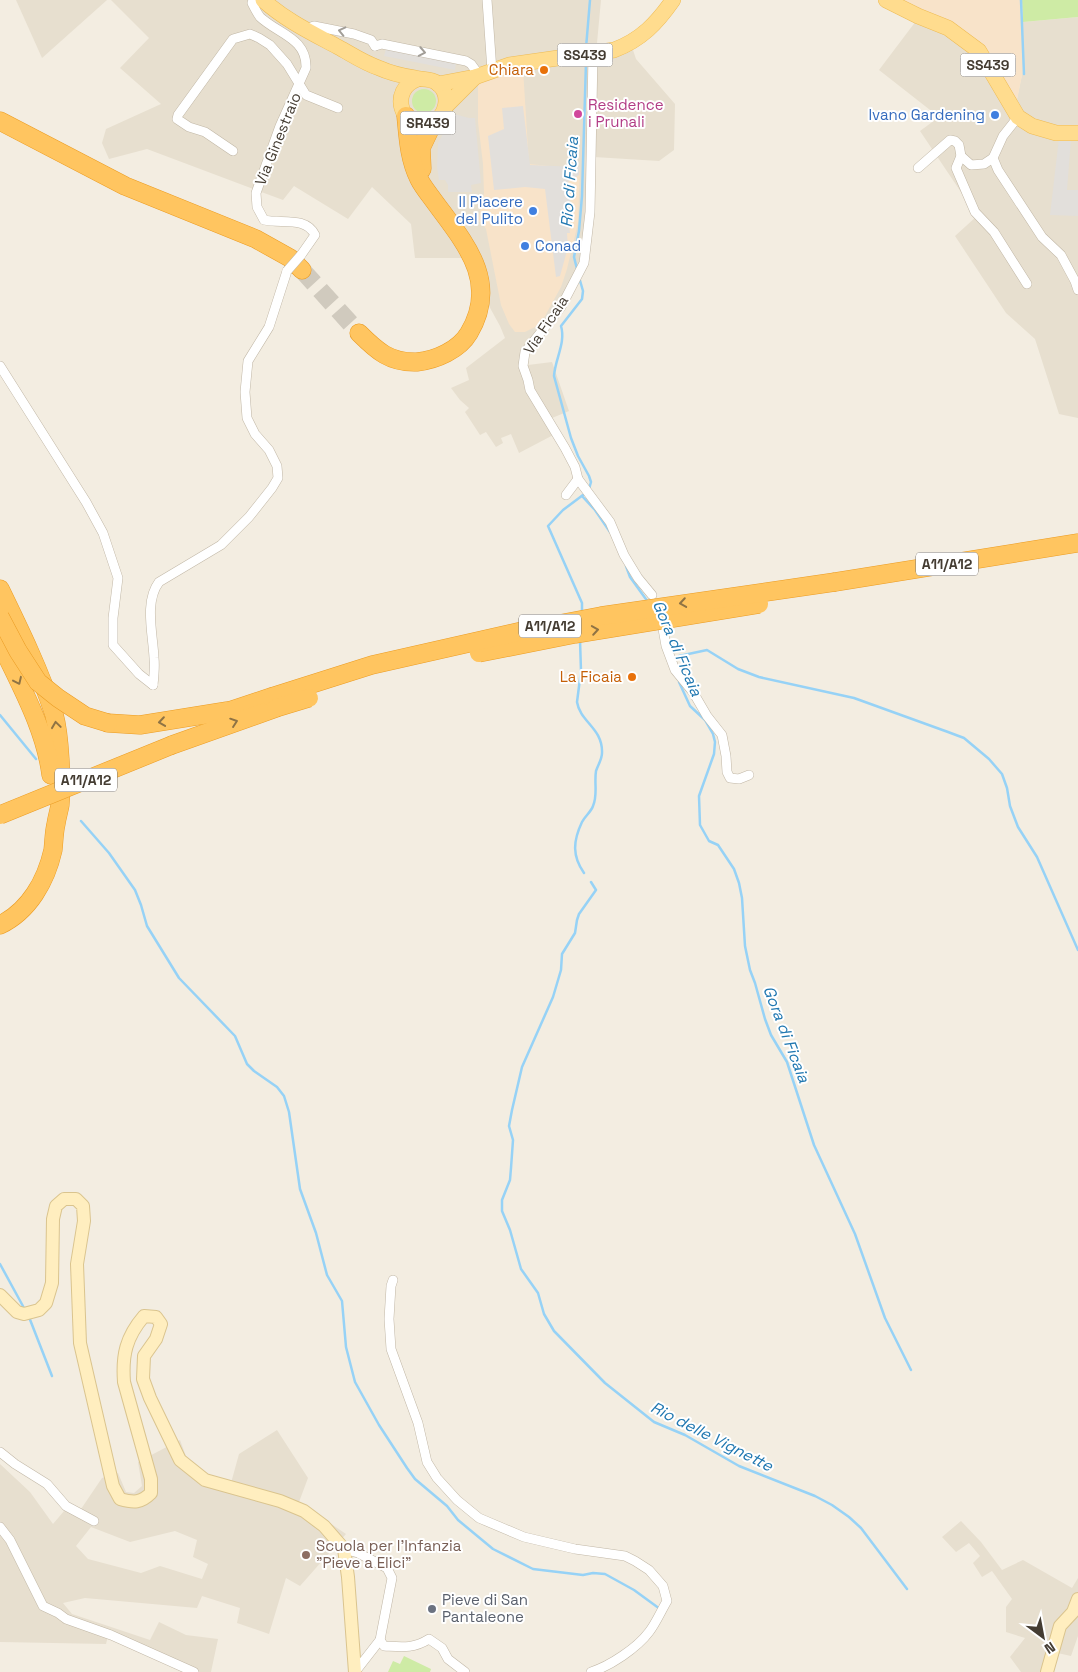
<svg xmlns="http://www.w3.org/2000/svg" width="1078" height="1672" viewBox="0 0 1078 1672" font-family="'Space Grotesk',sans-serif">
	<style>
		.residential { fill: #e7dfcf; fill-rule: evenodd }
		.commercial { fill: #f8e3c9 }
		.green { fill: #ceeba5 }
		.parking { fill: #e2dfdb }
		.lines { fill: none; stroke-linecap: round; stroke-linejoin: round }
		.stream { stroke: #96d2f6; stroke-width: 2.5 }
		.highway-tunnel { stroke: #d0cabe; stroke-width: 18; stroke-dasharray: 18 9; stroke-linecap: butt }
		.street-casing { stroke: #c1b7a6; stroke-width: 10 }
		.secondary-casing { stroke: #dac48e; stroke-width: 14 }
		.primary-casing { stroke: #eebb54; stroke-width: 16 }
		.highway-casing { stroke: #eb9c23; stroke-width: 19 }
		.street { stroke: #fff; stroke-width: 9 }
		.secondary { stroke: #ffeebf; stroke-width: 12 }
		.primary { stroke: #ffdc8e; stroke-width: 15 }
		.highway { stroke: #ffc560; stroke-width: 18 }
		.street-bridge-casing { stroke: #c1b7a6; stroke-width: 10; stroke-linecap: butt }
		.highway-bridge-casing { stroke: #eb9c23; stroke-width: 19; stroke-linecap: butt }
		.street-bridge { stroke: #fff; stroke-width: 9 }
		.highway-bridge { stroke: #ffc560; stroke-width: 18 }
		.oneway { stroke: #a29e98 }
		.oneway2 { stroke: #8f7344 }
		.food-dot { fill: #e8710a; stroke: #fff; stroke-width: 2 }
		.hotel-dot { fill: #d1479c; stroke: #fff; stroke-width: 2 }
		.shop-dot { fill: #3f7fe0; stroke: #fff; stroke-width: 2 }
		.education-dot { fill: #8d6e63; stroke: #fff; stroke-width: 2 }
		.worship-dot { fill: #6b7280; stroke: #fff; stroke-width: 2 }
		.labels { text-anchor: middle; stroke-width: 4; stroke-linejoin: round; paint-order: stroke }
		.shield { fill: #fff; stroke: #7c7670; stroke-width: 1 }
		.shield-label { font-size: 14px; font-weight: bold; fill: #443c32 }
		.food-label { font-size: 15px; fill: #c56008; stroke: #fff; text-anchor: end }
		.hotel-label { font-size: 15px; fill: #b23c85; stroke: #fff; text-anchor: start }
		.shop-label { font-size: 15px; fill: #366cbe; stroke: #fff; text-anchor: end }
		.street-label { font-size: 15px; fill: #443c32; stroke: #fff }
		.education-label { font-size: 15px; fill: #785e54; stroke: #fff; text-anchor: start }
		.worship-label { font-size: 15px; fill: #5b616d; stroke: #fff; text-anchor: start }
		.water-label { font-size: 16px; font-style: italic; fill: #2178b1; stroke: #fff }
	</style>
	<rect width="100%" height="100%" fill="#f3ede1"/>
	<g class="residential">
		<path d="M 16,0 L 107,0 L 42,58 Z"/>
		<path d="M 111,0 L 601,0 L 597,43 L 612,45 L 629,38 L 636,59 L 675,104 L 674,150 L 659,161 L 594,157 L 586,265 L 530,351 L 528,365 L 552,362 L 569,411 L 552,418 L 559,432 L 519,453 L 511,434 L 501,438 L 503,443 L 496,447 L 486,432 L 480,435 L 465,412 L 469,408 L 460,400 L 451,388 L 469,380 L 466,368 L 505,338 L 500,326 L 489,306 L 472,303 L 475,283 L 465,258 L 415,258 L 411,224 L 372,187 L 348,219 L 294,186 L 283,200 L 147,149 L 109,159 L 102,143 L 106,129 L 161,104 L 120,68 L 149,38 Z"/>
		<path d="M 1078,17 L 1078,418 L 1059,414 L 1035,339 L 1006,313 L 955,236 L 977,216 L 920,131 L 939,117 L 879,70 L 916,21 L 946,32 L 976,55 L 1013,118 L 1023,70 L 1022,48 L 1023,22 Z"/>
		<path d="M 277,1430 L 308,1478 L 299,1502 L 346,1534 L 300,1586 L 286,1578 L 269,1634 L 237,1623 L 240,1608 L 202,1596 L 197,1608 L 85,1598 L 63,1603 L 72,1614 L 150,1640 L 159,1622 L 186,1635 L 218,1639 L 211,1672 L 193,1672 L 108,1636 L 106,1644 L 0,1642 L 0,1464 L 30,1492 L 53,1524 L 70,1504 L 81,1509 L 102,1478 L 118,1473 L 126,1492 L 134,1493 L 142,1486 L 138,1462 L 180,1440 L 187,1459 L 206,1475 L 231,1483 L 239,1454 ZM 91,1527 L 130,1542 L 175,1531 L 197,1540 L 193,1557 L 208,1564 L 202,1579 L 160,1566 L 141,1573 L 88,1559 L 76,1546 Z"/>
		<path d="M 961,1521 L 981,1542 L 1002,1570 L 1023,1560 L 1072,1588 L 1078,1578 L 1078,1636 L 1071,1656 L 1053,1652 L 1047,1672 L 1021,1672 L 1010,1657 L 1025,1638 L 1006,1632 L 1006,1607 L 1012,1599 L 992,1571 L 982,1577 L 973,1563 L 980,1556 L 969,1543 L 956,1552 L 942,1537 Z"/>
	</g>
	<g class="commercial">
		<path d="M 893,0 L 1022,0 L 1023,70 L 1016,105 L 980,45 Z"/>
		<path d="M 523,69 L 529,164 L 580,169 L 578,223 L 567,269 L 561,287 L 545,316 L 535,327 L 525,332 L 515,332 L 509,324 L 501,305 L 486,229 L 482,223 L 478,221 L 484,193 L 483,164 L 478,122 L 478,82 Z"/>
	</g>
	<g class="green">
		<path d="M 1022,0 L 1078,0 L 1078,17 L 1023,22 Z"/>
		<circle cx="424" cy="101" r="12"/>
		<path d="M 404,1656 L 431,1669 L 430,1672 L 388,1672 L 393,1661 L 400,1664 Z"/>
	</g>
	<g class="parking">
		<path d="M 386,49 L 456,63 L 455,70 L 384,56 Z"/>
		<path d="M 523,106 L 530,165 L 580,167 L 579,175 L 568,182 L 572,216 L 568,217 L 570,233 L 567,233 L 568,247 L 560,276 L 556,277 L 545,189 L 525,187 L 494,190 L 488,136 L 504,129 L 502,108 Z"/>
		<path d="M 454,114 L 469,118 L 475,118 L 481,183 L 471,185 L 472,192 L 448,192 L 448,185 L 445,180 L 439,180 L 437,167 L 438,143 Z"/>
		<path d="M 1059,138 L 1071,139 L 1067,190 L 1078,190 L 1078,216 L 1050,215 Z"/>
	</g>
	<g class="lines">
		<g class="stream">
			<path d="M 1021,0 L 1024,74"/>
			<path d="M 586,48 L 590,0"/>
			<path d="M 577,269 L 574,257 L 579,231 L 582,196 L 586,62"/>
			<path d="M 579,277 L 583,291 L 582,299 L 561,326 C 566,343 555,359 554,376 L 571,438 L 578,456 L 589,476 L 591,482 L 589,489"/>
			<path d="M 582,496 L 595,510 L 610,532"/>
			<path d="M 626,566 L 630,577 L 648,602"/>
			<path d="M 582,612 L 582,603 L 548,526 L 563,510 L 583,495"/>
			<path d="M 580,640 L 581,671 L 577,702 C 580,722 603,728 602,753 C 602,759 598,765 596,771 C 594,783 598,795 593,806 C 591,812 585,816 582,822 C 573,841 572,856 584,873"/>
			<path d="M 679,656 L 707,650 L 738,669 L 759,677 L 854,698 L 948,732 L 964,738 L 989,759 L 1002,774 L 1007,788 L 1010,806 L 1018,827 L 1037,857 L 1078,950"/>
			<path d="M 679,682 L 690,706 L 705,720 L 713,734 L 715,742 L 714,754 L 699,796 L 700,825 L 709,841 L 718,845 L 734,869 L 739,883 L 742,898 L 745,946 L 750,970 L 755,983 L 765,1019 L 771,1035 L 787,1062 L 814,1145 L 855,1234 L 885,1318 L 911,1370"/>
			<path d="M 0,715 L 36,759"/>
			<path d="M 81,821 L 109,853 L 135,890 L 141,905 L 147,926 L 179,978 L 235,1036 L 247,1064 L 254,1071 L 277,1087 L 284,1096 L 289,1112 L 300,1189 L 316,1233 L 327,1275 L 342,1301 L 346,1347 L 355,1382 L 379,1425 L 407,1468 L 415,1479 L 447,1506 L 458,1520 L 493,1549 L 533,1569 L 583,1575 L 593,1573 L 605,1574 L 634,1590 L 660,1609"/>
			<path d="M 591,882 L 596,890 L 579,914 L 577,920 L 575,933 L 562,954 L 561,970 L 553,997 L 522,1067 L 512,1110 L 509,1126 L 513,1140 L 511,1168 L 510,1180 L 502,1200 L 502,1211 L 510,1230 L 521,1269 L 538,1293 L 544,1314 L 554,1331 L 605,1383 L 654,1422 L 685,1435 L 739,1466 L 815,1496 L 832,1505 L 849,1517 L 861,1528 L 907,1589"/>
			<path d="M 0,1264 L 24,1308"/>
			<path d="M 29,1317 L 52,1376"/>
		</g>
		<path class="highway-tunnel" d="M 302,270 L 359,333"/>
		<g class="street-casing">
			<g id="street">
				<path d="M 253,0 L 252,3 C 254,7 257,13 260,17 C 278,34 307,38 306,68 L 280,126 L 256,193 L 257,207 L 264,220 C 281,224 306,216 315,235 L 301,255"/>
				<path d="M 487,0 L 492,71"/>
				<path d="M 306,29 L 314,26 L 354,34 L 371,40 L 375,46"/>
				<path d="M 375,46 L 382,44 L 466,61 L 471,64 L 479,75"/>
				<path d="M 593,54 L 590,212 L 584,263 L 561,307 L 525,352 L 523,366 L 528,380 L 530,390 L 565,448 L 575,467 L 578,479 L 610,522 L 624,555 L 638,578 L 652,595"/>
				<path d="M 1018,117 L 1003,136 L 993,158 L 998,170 L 1042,237 L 1061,255 L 1075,281 L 1078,290"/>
				<path d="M 233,151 L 205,132 L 189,127 L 177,119 L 178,115 L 233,39 L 250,34 L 259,38 L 270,45 L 287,64 L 306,95 L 338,108"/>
				<path d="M 961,156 L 956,168 L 975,212 L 994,232 L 1027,284"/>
				<path d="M 918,168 L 950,140 L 955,141 L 959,145 L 961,156 L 971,165 L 984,164 L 993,158"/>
				<path d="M 0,366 L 86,502 L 103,533 L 118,578 L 113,618 L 113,645 L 139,674 L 153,685"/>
				<path d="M 566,495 L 578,479"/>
				<path d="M 663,629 L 666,646 L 675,670 L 693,692 L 707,716 L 722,735 L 726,756 L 727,772 L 730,778 L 739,779 L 749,775"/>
				<path d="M 153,685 C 154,676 155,667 154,658 C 153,634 144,602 159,582 L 221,545 L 249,517 L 272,488 L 278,478 L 277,466 L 269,450 L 255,434 L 247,418 L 245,392 L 248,361 L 269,327 L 287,271"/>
				<path d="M 393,1280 L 391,1286 L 389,1319 L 391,1349 L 418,1423 L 427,1462 L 437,1478 L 457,1500 L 479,1518 L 524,1537 L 575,1549 L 625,1556 L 635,1561 L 649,1570 L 663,1586 L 667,1601 C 661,1611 656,1623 649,1632 C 637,1648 610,1666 591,1672"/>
				<path d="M 0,1452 L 15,1464 L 47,1484 L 66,1506 L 94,1521"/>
				<path d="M 0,1527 L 10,1540 L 43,1606 L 58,1613 L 66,1619 L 111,1635 L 194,1672"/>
				<path d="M 344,1549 L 358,1553 L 387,1568 L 392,1578 L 380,1640 L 355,1672"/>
				<path d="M 380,1640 L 384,1646 C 402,1647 413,1649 429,1639 L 442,1648 L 448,1659 L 465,1672"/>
			</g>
		</g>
		<g class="secondary-casing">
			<g id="secondary">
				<path d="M 0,1295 L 17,1312 L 24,1314 L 39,1310 L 46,1303 L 52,1283 L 53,1219 L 56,1206 L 64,1199 L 76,1199 L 83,1206 L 84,1221 L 77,1264 L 80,1343 L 113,1486 L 120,1499 C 134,1503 141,1503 151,1493 L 151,1479 L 124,1382 C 122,1355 126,1337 144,1316 L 156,1317 L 161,1324 L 156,1339 L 144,1356 L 143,1379 L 150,1398 L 180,1460 L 205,1480 L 280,1501 L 304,1511 L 324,1526 L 344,1549 L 348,1577 L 355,1672"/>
				<path d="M 1047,1672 L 1060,1626 L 1073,1612 L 1078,1599"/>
			</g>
		</g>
		<g class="primary-casing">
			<g id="primary">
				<path d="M 263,0 C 285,20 312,33 338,47 C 351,54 364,63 379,68 C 390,73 403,76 415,78 C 423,80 430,78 437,83 C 452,94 447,118 430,123 C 401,132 388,89 418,79"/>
				<path d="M 886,0 L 918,16 L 948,28 L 979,51 L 1018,117 L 1032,126 L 1056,133 L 1078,133"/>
				<path d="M 438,84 L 475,77 L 509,65 L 614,50 C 641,40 657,23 673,0"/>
				<path d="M 446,106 L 475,77"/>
			</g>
		</g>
		<g class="highway-casing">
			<g id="highway">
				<path d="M 0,121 L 125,186 L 256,239 L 290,258 L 302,270"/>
				<path d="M 422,169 L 421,148 L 434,121"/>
				<path d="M 359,333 C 377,351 390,363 417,362 C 436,360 459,350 469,333 C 500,281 464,242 434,201 C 429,194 423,187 419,179 C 409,159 408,137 406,116"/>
				<path d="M 835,582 L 1078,543"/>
				<path d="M 0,589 C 20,630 40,671 54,714 C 60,736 62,782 60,805 C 59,811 57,817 56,824 C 54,832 54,841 53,850 C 46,881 29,911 0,925"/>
				<path d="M 0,642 C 20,685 45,728 51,775"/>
				<path d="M 217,715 L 271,697"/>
				<path d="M 108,723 L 140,725 L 227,711"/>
				<path d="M 172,745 L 276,708"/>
			</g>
		</g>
		<use href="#street" class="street"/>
		<use href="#secondary" class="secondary"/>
		<use href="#primary" class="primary"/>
		<use href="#highway" class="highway"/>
		<g class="street-bridge-casing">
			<path id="street-bridge" d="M 287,271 L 301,255"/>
		</g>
		<g class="highway-bridge-casing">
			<g id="highway-bridge">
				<path d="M 0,617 L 18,651 L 38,682 L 58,698 L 85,716 L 108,723"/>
				<path d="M 479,653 L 575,634 L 759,604"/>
				<path d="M 271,697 L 372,665 L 522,631 L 601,616 L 835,582"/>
				<path d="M 276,708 L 309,698"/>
				<path d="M 0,815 L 172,745"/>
			</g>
		</g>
		<use href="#street-bridge" class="street-bridge"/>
		<use href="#highway-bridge" class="highway-bridge"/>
	</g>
	<defs><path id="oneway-chevron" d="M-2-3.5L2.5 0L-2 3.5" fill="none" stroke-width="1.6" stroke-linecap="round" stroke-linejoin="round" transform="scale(1.25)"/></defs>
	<g class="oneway">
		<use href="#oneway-chevron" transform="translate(342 31) rotate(-167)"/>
		<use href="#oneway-chevron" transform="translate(422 52) rotate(11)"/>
	</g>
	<g class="oneway2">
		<use href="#oneway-chevron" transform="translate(683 603) rotate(171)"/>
		<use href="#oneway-chevron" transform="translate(595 630) rotate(-9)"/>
		<use href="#oneway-chevron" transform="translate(18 681) rotate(65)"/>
		<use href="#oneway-chevron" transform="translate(162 722) rotate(172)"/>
		<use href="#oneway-chevron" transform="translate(234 722) rotate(-19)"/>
		<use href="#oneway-chevron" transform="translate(56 725) rotate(-98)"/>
	</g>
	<g class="food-dot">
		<circle cx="544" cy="70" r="5"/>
		<circle cx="632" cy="677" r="5"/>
	</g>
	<circle class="hotel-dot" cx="578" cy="114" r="5"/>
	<g class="shop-dot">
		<circle cx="995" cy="115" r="5"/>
		<circle cx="533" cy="211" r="5"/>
		<circle cx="525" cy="246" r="5"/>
	</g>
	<circle class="education-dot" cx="306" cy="1555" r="5"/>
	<circle class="worship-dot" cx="432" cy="1609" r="5"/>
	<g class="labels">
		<g class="shield">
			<rect x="557.5" y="43.5" width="55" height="23" rx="4"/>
			<rect x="960.5" y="53.5" width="55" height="23" rx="4"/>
			<rect x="400.5" y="111.5" width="55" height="23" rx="4"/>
			<rect x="916" y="552.5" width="62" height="23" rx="4"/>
			<rect x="519" y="614.5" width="62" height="23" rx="4"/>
			<rect x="55" y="768.5" width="62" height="23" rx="4"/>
		</g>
		<g class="shield-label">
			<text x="585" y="60">SS439</text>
			<text x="988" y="70">SS439</text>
			<text x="428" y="128">SR439</text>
			<text x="947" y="569">A11/A12</text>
			<text x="550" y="631">A11/A12</text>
			<text x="86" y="785">A11/A12</text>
		</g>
		<g class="food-label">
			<text x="534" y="75">Chiara</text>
			<text x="622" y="682">La Ficaia</text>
		</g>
		<g class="hotel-label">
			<text x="588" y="110">Residence<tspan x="588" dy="17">i Prunali</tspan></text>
		</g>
		<g class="shop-label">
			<text x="985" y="120">Ivano Gardening</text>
			<text x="523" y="207">Il Piacere<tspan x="523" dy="17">del Pulito</tspan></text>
			<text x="535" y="251" text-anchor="start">Conad</text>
		</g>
		<g class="street-label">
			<text transform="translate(278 139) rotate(-68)" y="5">Via Ginestraio</text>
			<text transform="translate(546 325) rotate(-56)" y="5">Via Ficaia</text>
		</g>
		<g class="education-label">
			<text x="316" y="1551">Scuola per l'Infanzia<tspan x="316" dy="17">"Pieve a Elici"</tspan></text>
		</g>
		<g class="worship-label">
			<text x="442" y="1605">Pieve di San<tspan x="442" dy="17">Pantaleone</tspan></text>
		</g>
		<g class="water-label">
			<text transform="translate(569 182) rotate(-86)" y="6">Rio di Ficaia</text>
			<text transform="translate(678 648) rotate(67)" y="6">Gora di Ficaia</text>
			<text transform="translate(787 1034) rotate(69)" y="6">Gora di Ficaia</text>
			<text transform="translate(712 1436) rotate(27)" y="6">Rio delle Vignette</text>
		</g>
	</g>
	<g transform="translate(1043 1637) rotate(148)" stroke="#ffffff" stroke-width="4" paint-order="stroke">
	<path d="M0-4L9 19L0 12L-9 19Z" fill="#443c32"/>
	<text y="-8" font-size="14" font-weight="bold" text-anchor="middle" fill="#443c32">N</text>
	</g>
</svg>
